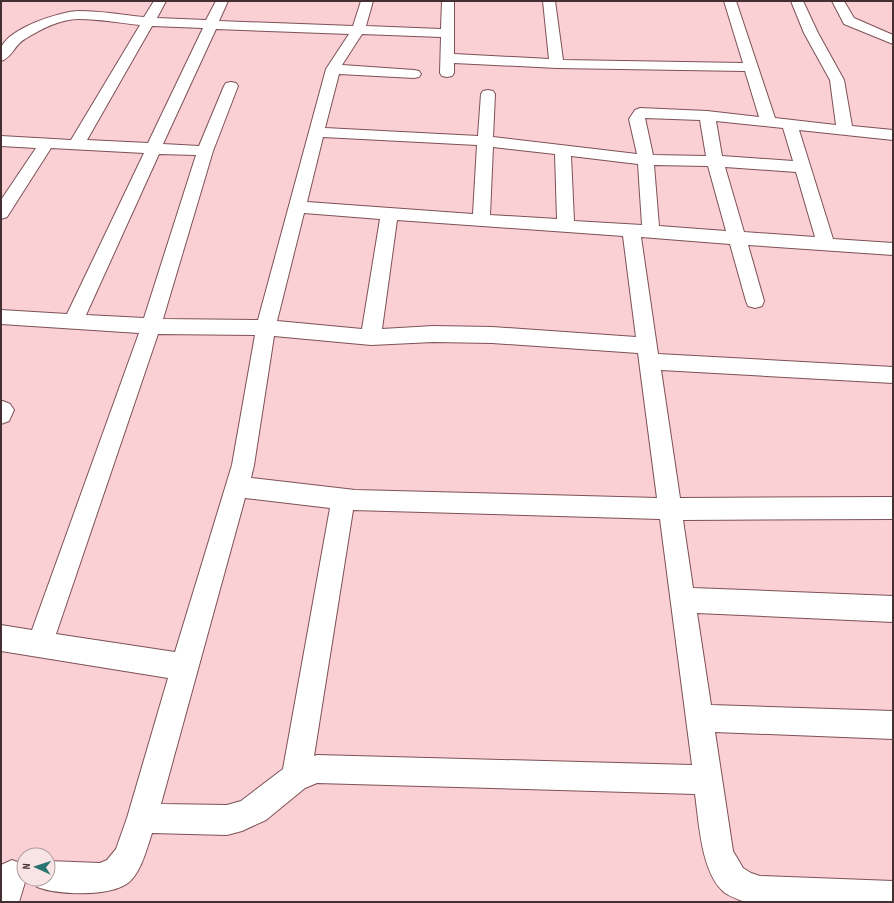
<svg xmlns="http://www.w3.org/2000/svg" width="894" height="903" viewBox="0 0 894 903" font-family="'Sofia Sans Condensed',sans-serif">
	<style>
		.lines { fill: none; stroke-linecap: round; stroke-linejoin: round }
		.minor-casing { stroke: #7d5156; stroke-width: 2 }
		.minor { fill: #fff; fill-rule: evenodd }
	</style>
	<rect width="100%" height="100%" fill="#fad0d4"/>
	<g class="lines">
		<g class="minor-casing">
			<g id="minor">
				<path d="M 154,1 L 166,1 L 157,18 L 206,20 L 216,1 L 228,1 L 219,21 L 353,26 L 361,1 L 373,1 L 366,26 L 441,29 L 442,1 L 454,1 L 454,54 L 549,59 L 543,1 L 555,1 L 563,60 L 743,63 L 724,1 L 736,1 L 775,118 L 836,125 L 830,80 L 804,33 L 791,1 L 803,1 L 818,33 L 844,80 L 852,126 L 893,130 L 893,140 L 799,130 L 833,239 L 893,243 L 893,255 L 748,245 L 764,301 L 762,306 L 755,308 L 748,306 L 746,301 L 730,244 L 641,237 L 658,354 L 893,367 L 893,383 L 661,370 L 680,498 L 893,497 L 893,519 L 683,520 L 693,588 L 893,596 L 893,622 L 697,613 L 711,705 L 893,711 L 893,739 L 715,732 L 733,851 L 743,868 L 751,873 L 760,876 L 893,881 L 893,902 L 745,902 C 738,899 731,897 725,893 C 701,874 699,822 695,794 L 317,783 L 305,788 L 266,820 L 242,831 L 227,835 L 152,833 C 147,848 141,873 128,883 C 109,897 58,895 37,887 L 34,879 L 48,879 L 48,861 L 100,863 L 107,860 L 116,849 L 127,818 L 168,678 L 1,651 L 1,625 L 32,630 L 139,333 L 1,324 L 1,310 L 67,314 L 144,153 L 51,148 L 7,217 L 1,219 L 1,200 L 36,148 L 1,146 L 1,136 L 71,140 L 140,25 C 120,23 99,19 79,19 C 60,19 41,29 25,39 C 15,44 12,58 1,61 C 1,57 0,52 1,49 C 6,29 61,11 79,11 C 101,11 123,15 144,17 ZM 152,26 L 203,28 L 148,143 L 87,140 ZM 216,29 L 349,34 L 326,69 L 258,320 L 163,319 L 213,151 L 238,86 L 236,83 L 231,82 L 226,83 L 224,86 L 199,146 L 163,144 ZM 362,34 L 441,37 L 440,73 L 442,76 L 447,77 L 452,76 L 454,73 L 454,63 L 557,68 L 745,71 L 759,117 L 707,111 L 640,108 L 635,110 L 629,119 L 637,154 L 493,137 L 495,94 L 493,91 L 488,90 L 483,91 L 481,94 L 478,136 L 325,128 L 339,74 L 414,78 L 419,77 L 421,74 L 419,71 L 414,70 L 342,65 ZM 645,118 L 700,120 L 706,156 L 653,155 ZM 716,121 L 783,128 L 793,161 L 722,156 ZM 323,137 L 477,145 L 473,214 L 307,202 ZM 493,147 L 555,154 L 557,219 L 490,215 ZM 159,154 L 196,155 L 144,318 L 86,315 ZM 571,156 L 638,164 L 642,225 L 574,221 ZM 654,165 L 708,166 L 726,231 L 659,226 ZM 725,167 L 796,172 L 815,237 L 744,232 ZM 304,213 L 380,219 L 362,329 L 277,321 ZM 397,220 L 623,236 L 636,337 L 492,327 L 433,326 L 382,329 ZM 158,334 L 255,335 L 232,465 L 175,652 L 56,634 ZM 274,336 L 371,345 L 433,342 L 492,343 L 638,353 L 657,498 L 355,490 L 251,478 L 254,465 ZM 245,498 L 330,508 L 283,769 L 241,801 L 227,805 L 161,804 ZM 353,510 L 660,519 L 692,765 L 317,755 L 314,756 Z"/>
				<path d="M 832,1 L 844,1 L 854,18 L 893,35 L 893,44 L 844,24 Z"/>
				<path d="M 3,401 L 10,404 L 14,410 L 9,421 L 1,424 L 1,402 Z"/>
				<path d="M 12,860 L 23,864 L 24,879 L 26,879 L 19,902 L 1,902 L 1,865 Z"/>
			</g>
		</g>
		<use href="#minor" class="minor"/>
	</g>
	<rect width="894" height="903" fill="none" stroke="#443032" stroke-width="4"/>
	<g transform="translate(36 867) rotate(273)"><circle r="19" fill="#f9e4e5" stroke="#b19c9d"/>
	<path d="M0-3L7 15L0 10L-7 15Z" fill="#297371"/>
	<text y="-6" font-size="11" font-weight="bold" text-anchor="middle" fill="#443032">N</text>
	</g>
</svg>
